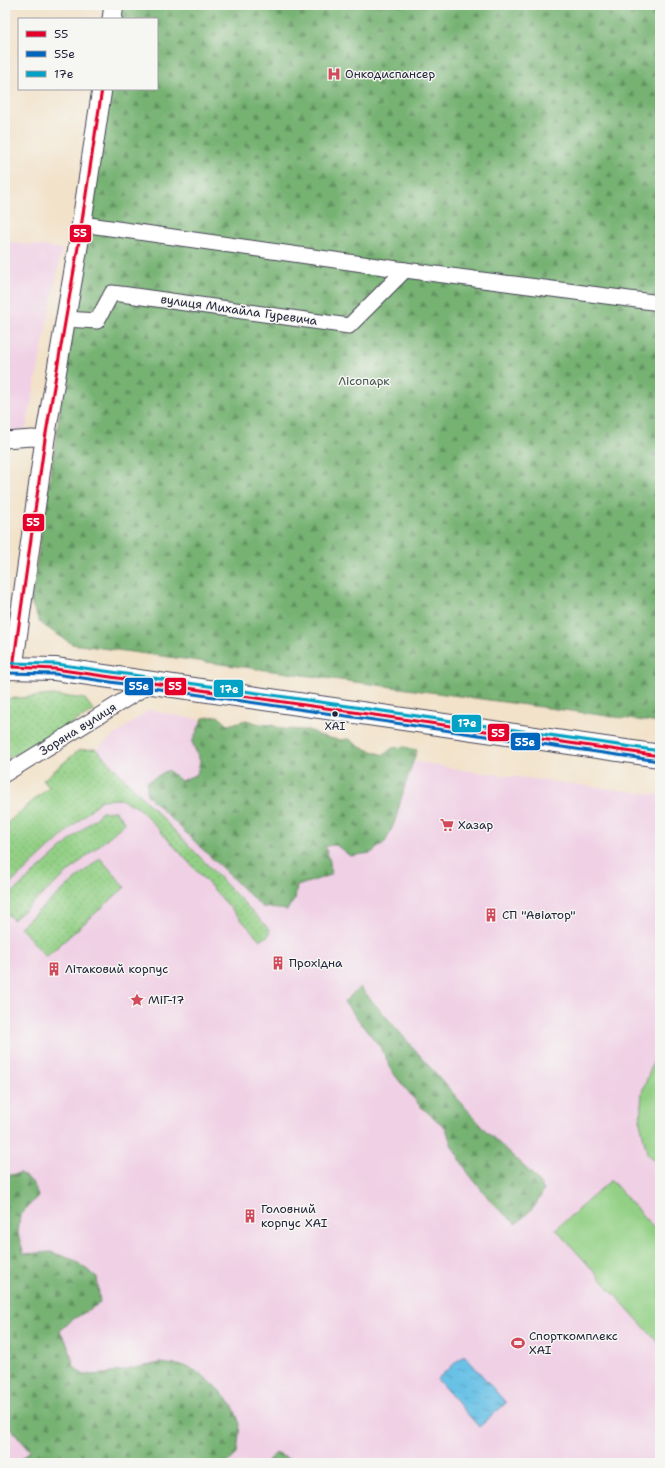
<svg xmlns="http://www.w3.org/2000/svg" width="665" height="1468" viewBox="0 0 665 1468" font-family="'Shantell Sans',sans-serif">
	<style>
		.built { fill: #f0d0e5 }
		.grass { fill: url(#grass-dots); stroke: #5a7960 }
		.forest { fill: url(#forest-firs); stroke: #4c6a56 }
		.pitch { fill: #93d085; stroke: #5a7960 }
		.water { fill: url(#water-ripples); stroke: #467290 }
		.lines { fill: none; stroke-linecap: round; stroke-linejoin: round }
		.minor-casing { stroke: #413f50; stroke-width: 17 }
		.tertiary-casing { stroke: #413f50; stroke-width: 21 }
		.primary-casing { stroke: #413f50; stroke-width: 24 }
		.minor { stroke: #fff; stroke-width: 15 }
		.tertiary { stroke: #fff; stroke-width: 19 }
		.primary { stroke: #fff; stroke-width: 22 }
		.bus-1-casing { stroke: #f6f6f2; stroke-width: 6 }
		.bus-2-casing { stroke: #f6f6f2; stroke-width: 6 }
		.bus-3-casing { stroke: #f6f6f2; stroke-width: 6 }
		.bus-1 { stroke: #e4002b; stroke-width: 3 }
		.bus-2 { stroke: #0065bd; stroke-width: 3 }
		.bus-3 { stroke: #02a2c7; stroke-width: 3 }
		.bus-dot { fill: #22223b; stroke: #f6f6f2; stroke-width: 1.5 }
		.labels { text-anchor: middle; stroke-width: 3; stroke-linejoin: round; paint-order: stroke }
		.bus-label { font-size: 11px; fill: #22223b; stroke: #f6f6f2 }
		.poi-label { font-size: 12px; fill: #22223b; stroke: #f6f6f2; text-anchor: start }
		.street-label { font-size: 12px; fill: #22223b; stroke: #f6f6f2 }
		.park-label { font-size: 12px; fill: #445651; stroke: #f6f6f2 }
		.line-badge { stroke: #f6f6f2; stroke-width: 1.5 }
		.badge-label { font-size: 11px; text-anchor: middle; font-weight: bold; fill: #fff }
	</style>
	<defs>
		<pattern id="grass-dots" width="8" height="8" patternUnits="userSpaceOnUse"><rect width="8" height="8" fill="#93d085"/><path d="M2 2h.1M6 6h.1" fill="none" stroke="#7eb274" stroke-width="1.8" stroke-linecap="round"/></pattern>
		<pattern id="forest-firs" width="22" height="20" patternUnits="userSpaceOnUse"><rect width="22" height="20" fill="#76b272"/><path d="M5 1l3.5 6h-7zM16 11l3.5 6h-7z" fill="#60905f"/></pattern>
		<pattern id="water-ripples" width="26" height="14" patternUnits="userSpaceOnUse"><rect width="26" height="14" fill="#69c1e6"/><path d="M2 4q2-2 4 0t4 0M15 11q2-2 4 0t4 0" fill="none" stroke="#569cbc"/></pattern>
	</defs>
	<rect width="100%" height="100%" fill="#f6f6f2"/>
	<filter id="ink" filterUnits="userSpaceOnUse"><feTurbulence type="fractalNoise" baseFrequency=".025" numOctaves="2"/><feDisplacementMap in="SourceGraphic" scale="8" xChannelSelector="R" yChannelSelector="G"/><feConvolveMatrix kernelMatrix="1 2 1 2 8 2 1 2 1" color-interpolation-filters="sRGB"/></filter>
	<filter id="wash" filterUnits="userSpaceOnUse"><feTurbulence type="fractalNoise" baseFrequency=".012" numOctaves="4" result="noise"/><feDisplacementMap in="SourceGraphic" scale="16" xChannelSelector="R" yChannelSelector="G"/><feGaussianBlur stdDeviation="0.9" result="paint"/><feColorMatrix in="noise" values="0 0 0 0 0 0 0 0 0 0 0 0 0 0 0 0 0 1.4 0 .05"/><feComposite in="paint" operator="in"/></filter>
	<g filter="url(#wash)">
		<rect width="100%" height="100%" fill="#f2e2c9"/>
		<g class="built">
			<path d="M 5,241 L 62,249 L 26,429 L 5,432 Z"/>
			<path d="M 149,710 L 462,770 L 660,795 L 660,1463 L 5,1463 L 5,824 L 49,787 L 43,780 L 79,750 L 96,749 Z"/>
		</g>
		<g class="grass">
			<path d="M 53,695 L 85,699 L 94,711 L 5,760 L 5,699 Z"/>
			<path d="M 96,749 L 270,930 L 268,936 L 260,940 L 139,808 L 120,799 L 101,800 L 5,889 L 5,825 L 49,787 L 43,780 L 79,750 Z"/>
			<path d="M 115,811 L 125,823 L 13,920 L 5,911 L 5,899 L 102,812 Z"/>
			<path d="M 100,858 L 125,887 L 46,957 L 20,927 Z"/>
		</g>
		<g class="forest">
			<path d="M 119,5 L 660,5 L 660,723 L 72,644 L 40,623 L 31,602 L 85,246 L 107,89 L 157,89 L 157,19 L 117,19 Z"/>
			<path d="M 218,716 L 228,725 L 246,720 L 260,724 L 272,725 L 282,729 L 307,730 L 315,732 L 317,735 L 338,740 L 349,739 L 360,747 L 384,755 L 392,748 L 404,747 L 417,750 L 405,785 L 395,821 L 386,841 L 371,853 L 350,856 L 336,845 L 325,846 L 330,862 L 331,875 L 297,886 L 295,899 L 287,910 L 262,907 L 147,795 L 147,782 L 168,770 L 181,781 L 197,774 L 200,761 L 192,742 L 203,718 Z"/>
			<path d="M 360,987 L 486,1131 L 534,1176 L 544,1190 L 535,1206 L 516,1224 L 494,1205 L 468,1173 L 451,1144 L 446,1128 L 420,1106 L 393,1073 L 381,1048 L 344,1002 Z"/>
			<path d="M 20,1173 L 32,1182 L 38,1196 L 20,1215 L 18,1234 L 24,1254 L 51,1252 L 74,1260 L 97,1277 L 100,1303 L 72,1320 L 60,1331 L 68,1345 L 74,1367 L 84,1375 L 105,1374 L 160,1363 L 185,1366 L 202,1375 L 216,1387 L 233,1406 L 240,1424 L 237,1454 L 228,1463 L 16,1463 L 30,1451 L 5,1421 L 5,1176 Z"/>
			<path d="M 276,1453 L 297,1463 L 265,1463 Z"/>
		</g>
		<g class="pitch">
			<path d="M 660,1052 L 660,1167 L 647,1153 L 640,1122 L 642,1092 L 655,1058 Z"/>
			<path d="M 611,1180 L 660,1235 L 660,1345 L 556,1229 Z"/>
		</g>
		<path class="water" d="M 464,1355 L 506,1403 L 479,1427 L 437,1379 Z"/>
	</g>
	<g filter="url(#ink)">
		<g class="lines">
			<g class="minor-casing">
				<g id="minor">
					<path d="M 82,224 L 405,270"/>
					<path d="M 66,319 L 97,321 L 112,293 L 128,295 L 349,326 L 405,270 L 660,303"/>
					<path d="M 5,440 L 32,438 L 45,439"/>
					<path d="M 5,774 L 152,683"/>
				</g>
			</g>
			<g class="tertiary-casing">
				<g id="tertiary">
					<path d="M 112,19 L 114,5"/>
					<path d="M 13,667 L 45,439 L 78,247 L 102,89"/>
				</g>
			</g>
			<g class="primary-casing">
				<path id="primary" d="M 5,668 L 55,669 L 660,756"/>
			</g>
			<use href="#minor" class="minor"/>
			<use href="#tertiary" class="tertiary"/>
			<use href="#primary" class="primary"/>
			<g class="bus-1-casing">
				<g id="bus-1">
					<path d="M 13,667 L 55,669 L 660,756"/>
					<path d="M 13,667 L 45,439 L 78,247 L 102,89"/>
				</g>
			</g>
			<g class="bus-2-casing">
				<path id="bus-2" d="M 5,673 L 55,674 L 659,761"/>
			</g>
			<g class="bus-3-casing">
				<path id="bus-3" d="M 5,663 L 56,664 L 660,751"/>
			</g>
			<use href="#bus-1" class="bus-1"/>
			<use href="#bus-2" class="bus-2"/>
			<use href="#bus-3" class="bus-3"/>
		</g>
	</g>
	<defs>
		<g id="hospital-bare" transform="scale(1.08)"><path d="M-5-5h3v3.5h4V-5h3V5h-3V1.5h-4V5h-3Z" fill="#d1495b" stroke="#f6f6f2" stroke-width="2.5" paint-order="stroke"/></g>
		<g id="supermarket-bare" transform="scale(1.08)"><path d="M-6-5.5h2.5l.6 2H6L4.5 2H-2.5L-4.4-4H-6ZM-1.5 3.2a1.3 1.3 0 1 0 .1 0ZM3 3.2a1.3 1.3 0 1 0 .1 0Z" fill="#d1495b" stroke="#f6f6f2" stroke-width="2.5" paint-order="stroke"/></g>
		<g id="building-bare" transform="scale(1.08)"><path d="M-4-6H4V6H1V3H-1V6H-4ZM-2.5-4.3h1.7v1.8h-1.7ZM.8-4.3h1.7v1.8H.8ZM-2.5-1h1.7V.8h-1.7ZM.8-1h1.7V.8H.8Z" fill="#d1495b" stroke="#f6f6f2" stroke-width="2.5" paint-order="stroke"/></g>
		<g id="sight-bare" transform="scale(1.08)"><path d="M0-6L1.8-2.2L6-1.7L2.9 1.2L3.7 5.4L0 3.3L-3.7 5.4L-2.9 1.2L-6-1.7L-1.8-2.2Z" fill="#d1495b" stroke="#f6f6f2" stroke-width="2.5" paint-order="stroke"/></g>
		<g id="stadium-bare" transform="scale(1.08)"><path d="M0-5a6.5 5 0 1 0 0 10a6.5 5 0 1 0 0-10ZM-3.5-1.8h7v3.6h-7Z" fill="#d1495b" stroke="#f6f6f2" stroke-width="2.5" paint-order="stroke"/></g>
	</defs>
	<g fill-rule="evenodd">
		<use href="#hospital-bare" x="334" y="74"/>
		<use href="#supermarket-bare" x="447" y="825"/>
		<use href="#building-bare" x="491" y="915"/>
		<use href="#building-bare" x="278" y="963"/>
		<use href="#building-bare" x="54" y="969"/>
		<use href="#sight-bare" x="137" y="1000"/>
		<use href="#building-bare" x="250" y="1216"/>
		<use href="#stadium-bare" x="518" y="1343"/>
	</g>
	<circle class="bus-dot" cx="335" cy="714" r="3.5"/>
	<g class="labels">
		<g class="bus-label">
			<text x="335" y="730">ХАІ</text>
		</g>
		<g class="poi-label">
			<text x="345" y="78">Онкодиспансер</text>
			<text x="458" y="829">Хазар</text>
			<text x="502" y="919">СП "Авіатор"</text>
			<text x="289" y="967">Прохідна</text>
			<text x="65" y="973">Літаковий корпус</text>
			<text x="148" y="1004">МіГ-17</text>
			<text x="261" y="1213">Головний<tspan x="261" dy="14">корпус ХАІ</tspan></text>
			<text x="529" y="1340">Спорткомплекс<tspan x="529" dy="14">ХАІ</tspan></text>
		</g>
		<g class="street-label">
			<text transform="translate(239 310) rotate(8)" y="4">вулиця Михайла Гуревича</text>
			<text transform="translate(78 729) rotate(-32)" y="4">Зоряна вулиця</text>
		</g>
		<g class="park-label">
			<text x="364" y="385">Лісопарк</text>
		</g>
	</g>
	<g class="line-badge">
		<rect x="69" y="224" width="23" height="19" rx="4" fill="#e4002b"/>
		<rect x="22" y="513" width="23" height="19" rx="4" fill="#e4002b"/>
		<rect x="124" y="677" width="30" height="19" rx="4" fill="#0065bd"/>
		<rect x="164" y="677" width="23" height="19" rx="4" fill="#e4002b"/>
		<rect x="213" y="679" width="31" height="19" rx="4" fill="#02a2c7"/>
		<rect x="451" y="714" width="31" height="19" rx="4" fill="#02a2c7"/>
		<rect x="487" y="723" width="23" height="19" rx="4" fill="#e4002b"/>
		<rect x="510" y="732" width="31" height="19" rx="4" fill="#0065bd"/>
	</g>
	<g class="badge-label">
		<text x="80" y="237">55</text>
		<text x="33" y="526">55</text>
		<text x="139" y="690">55е</text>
		<text x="175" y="690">55</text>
		<text x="229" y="693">17е</text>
		<text x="467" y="727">17е</text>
		<text x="498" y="737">55</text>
		<text x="525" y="746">55е</text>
	</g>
	<rect width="665" height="1468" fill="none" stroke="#f6f6f2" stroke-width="20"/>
	<rect x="18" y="18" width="140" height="72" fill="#f6f6f2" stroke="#a1a1a9"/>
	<rect x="26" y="31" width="20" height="6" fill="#e4002b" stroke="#a1a1a9"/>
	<text x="54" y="38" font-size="12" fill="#22223b">55</text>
	<rect x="26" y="51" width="20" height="6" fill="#0065bd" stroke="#a1a1a9"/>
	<text x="54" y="58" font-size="12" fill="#22223b">55е</text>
	<rect x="26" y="71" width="20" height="6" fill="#02a2c7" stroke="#a1a1a9"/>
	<text x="54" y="78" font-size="12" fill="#22223b">17е</text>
</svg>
